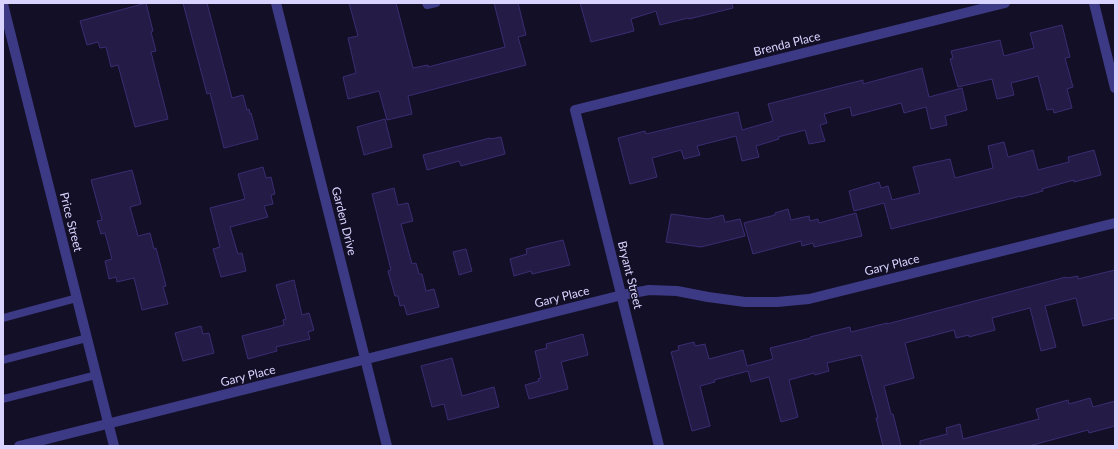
<svg xmlns="http://www.w3.org/2000/svg" width="1118" height="449" viewBox="0 0 1118 449" font-family="Lato,sans-serif">
	<style>
		.building { fill: #241b47; stroke: #3b2d73 }
		.lines { fill: none; stroke-linecap: round; stroke-linejoin: round }
		.lane { stroke: #3d3a85; stroke-width: 8 }
		.street { stroke: #3d3a85; stroke-width: 10 }
		.labels { text-anchor: middle; stroke-width: 3; stroke-linejoin: round; paint-order: stroke }
		.street-label { font-size: 12px; fill: #d9d4ff; stroke: #130f26 }
	</style>
	<rect width="100%" height="100%" fill="#130f26"/>
	<g class="building">
		<path d="M 146,3 L 153,31 L 151,32 L 156,51 L 151,52 L 168,119 L 135,127 L 118,65 L 111,67 L 106,47 L 100,48 L 98,42 L 87,45 L 80,21 Z"/>
		<path d="M 183,3 L 207,3 L 232,98 L 243,95 L 247,110 L 249,109 L 250,114 L 251,113 L 258,139 L 224,148 L 210,93 L 207,94 Z"/>
		<path d="M 349,3 L 396,3 L 413,68 L 428,65 L 428,67 L 505,47 L 494,3 L 518,3 L 526,35 L 518,37 L 526,65 L 408,96 L 412,114 L 387,120 L 379,91 L 348,99 L 343,77 L 356,73 L 348,38 L 358,36 Z"/>
		<path d="M 580,3 L 732,3 L 733,8 L 689,19 L 688,18 L 660,25 L 656,11 L 631,19 L 634,31 L 591,42 Z"/>
		<path d="M 1062,25 L 1070,57 L 1065,58 L 1073,87 L 1067,89 L 1072,108 L 1054,113 L 1053,109 L 1047,110 L 1038,76 L 1011,83 L 1014,95 L 997,99 L 992,79 L 958,87 L 950,59 L 953,58 L 951,51 L 1000,40 L 1004,56 L 1034,48 L 1030,33 Z"/>
		<path d="M 922,68 L 929,97 L 962,88 L 967,110 L 945,116 L 947,125 L 931,129 L 926,107 L 904,113 L 901,103 L 852,116 L 850,107 L 824,114 L 827,123 L 820,125 L 825,141 L 809,144 L 805,130 L 778,137 L 779,139 L 756,146 L 759,157 L 742,161 L 736,136 L 697,146 L 700,155 L 684,159 L 681,150 L 652,158 L 657,177 L 630,184 L 618,138 L 645,131 L 646,134 L 738,112 L 742,130 L 773,121 L 768,104 L 863,80 L 863,84 Z"/>
		<path d="M 385,119 L 392,147 L 364,155 L 357,127 Z"/>
		<path d="M 501,137 L 505,154 L 461,166 L 459,161 L 427,170 L 423,155 L 490,138 L 490,139 Z"/>
		<path d="M 1004,142 L 1008,157 L 1033,150 L 1038,170 L 1069,162 L 1068,157 L 1094,150 L 1101,175 L 1074,182 L 1074,180 L 1042,189 L 1043,191 L 1021,197 L 1021,196 L 891,229 L 884,203 L 854,211 L 849,191 L 879,182 L 881,188 L 888,186 L 892,200 L 920,193 L 913,167 L 950,159 L 955,178 L 993,168 L 988,146 Z"/>
		<path d="M 263,167 L 266,178 L 271,177 L 275,194 L 271,195 L 273,204 L 264,206 L 268,217 L 230,227 L 238,254 L 242,253 L 246,271 L 221,277 L 213,249 L 220,247 L 210,208 L 245,199 L 238,174 Z"/>
		<path d="M 132,170 L 141,204 L 130,207 L 138,236 L 150,233 L 154,249 L 156,248 L 166,286 L 163,287 L 168,304 L 142,310 L 134,278 L 117,282 L 116,277 L 109,279 L 105,261 L 112,259 L 105,233 L 101,234 L 97,221 L 102,220 L 91,180 Z"/>
		<path d="M 394,188 L 398,205 L 408,203 L 413,221 L 401,224 L 412,264 L 416,263 L 419,274 L 422,274 L 426,291 L 434,289 L 439,307 L 407,315 L 404,305 L 400,306 L 398,296 L 395,296 L 388,271 L 391,270 L 372,194 Z"/>
		<path d="M 788,209 L 791,220 L 809,216 L 810,221 L 818,219 L 819,223 L 856,213 L 862,236 L 814,247 L 813,243 L 802,246 L 801,241 L 753,254 L 744,223 L 775,215 L 775,213 Z"/>
		<path d="M 671,214 L 708,219 L 723,215 L 725,222 L 726,222 L 740,219 L 745,236 L 701,247 L 666,242 Z"/>
		<path d="M 563,240 L 570,265 L 532,274 L 531,271 L 514,276 L 510,259 L 527,254 L 526,249 Z"/>
		<path d="M 466,249 L 472,271 L 459,275 L 453,252 Z"/>
		<path d="M 1115,270 L 1115,318 L 1083,326 L 1076,298 L 1045,306 L 1056,347 L 1041,351 L 1030,308 L 992,318 L 995,330 L 969,337 L 969,335 L 956,338 L 954,330 L 905,343 L 914,378 L 884,386 L 891,414 L 893,414 L 901,446 L 883,446 L 876,418 L 878,418 L 861,355 L 827,363 L 829,371 L 815,375 L 814,373 L 789,380 L 798,417 L 781,422 L 769,377 L 751,382 L 748,371 L 714,380 L 715,382 L 700,386 L 710,426 L 692,431 L 671,352 L 679,350 L 678,346 L 694,342 L 695,346 L 705,344 L 709,359 L 743,350 L 747,366 L 773,359 L 770,348 L 811,338 L 810,337 L 850,327 L 851,332 L 887,323 L 887,324 L 1066,277 L 1067,278 L 1078,276 L 1078,279 Z"/>
		<path d="M 294,280 L 302,315 L 309,313 L 314,330 L 308,332 L 310,339 L 276,347 L 277,351 L 248,359 L 242,336 L 284,325 L 283,320 L 286,319 L 276,285 Z"/>
		<path d="M 201,326 L 203,334 L 209,333 L 214,353 L 183,361 L 175,333 Z"/>
		<path d="M 583,334 L 588,355 L 561,362 L 568,389 L 529,399 L 525,385 L 539,381 L 538,379 L 541,378 L 535,351 L 547,348 L 546,344 Z"/>
		<path d="M 452,358 L 462,396 L 494,387 L 499,407 L 448,420 L 444,404 L 432,407 L 421,366 Z"/>
		<path d="M 1090,398 L 1093,407 L 1115,401 L 1115,426 L 1089,433 L 1088,430 L 1029,446 L 920,446 L 920,441 L 947,434 L 946,428 L 960,424 L 963,439 L 1039,419 L 1036,409 L 1068,400 L 1069,404 Z"/>
	</g>
	<g class="lines">
		<g class="lane">
			<path d="M 426,3 L 427,5 L 436,3"/>
			<path d="M 3,318 L 77,298"/>
			<path d="M 3,360 L 87,338"/>
			<path d="M 3,399 L 96,375"/>
		</g>
		<g class="street">
			<path d="M 276,3 L 387,446"/>
			<path d="M 1094,3 L 1115,88"/>
			<path d="M 3,4 L 114,446"/>
			<path d="M 19,446 L 622,295 L 649,290 L 677,291 L 708,297 L 745,302 L 777,302 L 809,299 L 1115,223"/>
			<path d="M 659,446 L 575,110 L 1005,3"/>
		</g>
	</g>
	<g class="labels">
		<g class="street-label">
			<text transform="translate(787 44) rotate(-14)" y="4">Brenda Place</text>
			<text transform="translate(344 221) rotate(76)" y="4">Garden Drive</text>
			<text transform="translate(71 222) rotate(76)" y="4">Price Street</text>
			<text transform="translate(892 265) rotate(-14)" y="4">Gary Place</text>
			<text transform="translate(630 275) rotate(76)" y="4">Bryant Street</text>
			<text transform="translate(562 297) rotate(-14)" y="4">Gary Place</text>
			<text transform="translate(248 376) rotate(-14)" y="4">Gary Place</text>
		</g>
	</g>
	<rect width="1118" height="449" fill="none" stroke="#d9d4ff" stroke-width="8"/>
</svg>
